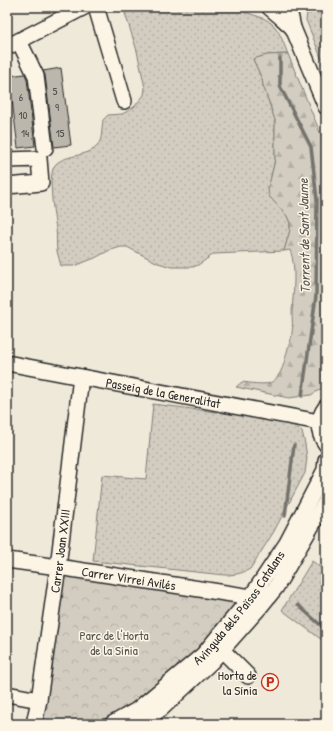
<svg xmlns="http://www.w3.org/2000/svg" width="333" height="731" viewBox="0 0 333 731" font-family="'Patrick Hand',sans-serif">
	<style>
		.grass { fill: url(#grass-dots); stroke: #7e7c76 }
		.forest { fill: url(#forest-firs); stroke: #7e7c76 }
		.park { fill: url(#park-crowns); stroke: #7e7c76 }
		.lines { fill: none; stroke-linecap: round; stroke-linejoin: round }
		.stream { stroke: #75736d; stroke-width: 3.5 }
		.building { fill: #bcb7ac; stroke: #2b2b2b }
		.minor-casing { stroke: #2b2b2b; stroke-width: 18 }
		.minor { stroke: #fcf5e5; stroke-width: 15 }
		.rail { stroke: #2b2b2b; stroke-width: 3 }
		.labels { text-anchor: middle; stroke-width: 3; stroke-linejoin: round; paint-order: stroke }
		.number-label { font-size: 11px; fill: #4f4e4b }
		.street-label { font-size: 13px; fill: #2b2b2b; stroke: #fcf5e5 }
		.park-label { font-size: 13px; fill: #555450; stroke: #fcf5e5 }
		.poi-label { font-size: 13px; fill: #2b2b2b; stroke: #fcf5e5; text-anchor: end }
		.water-label { font-size: 14px; font-style: italic; fill: #565552; stroke: #fcf5e5 }
	</style>
	<defs>
		<pattern id="grass-dots" width="8" height="8" patternUnits="userSpaceOnUse"><rect width="8" height="8" fill="#d2cdc0"/><path d="M2 2h.1M6 6h.1" fill="none" stroke="#b4b0a5" stroke-width="1.8" stroke-linecap="round"/></pattern>
		<pattern id="forest-firs" width="22" height="20" patternUnits="userSpaceOnUse"><rect width="22" height="20" fill="#d2cdc0"/><path d="M5 1l3.5 6h-7zM16 11l3.5 6h-7z" fill="#b4b0a5"/></pattern>
		<pattern id="park-crowns" width="20" height="18" patternUnits="userSpaceOnUse"><rect width="20" height="18" fill="#d2cdc0"/><path d="M2 6a3 3 0 1 1 6 0M12 15a3 3 0 1 1 6 0" fill="none" stroke="#b4b0a5"/></pattern>
	</defs>
	<rect width="100%" height="100%" fill="#efe9da"/>
	<filter id="ink" filterUnits="userSpaceOnUse"><feTurbulence type="fractalNoise" baseFrequency=".025" numOctaves="2"/><feDisplacementMap in="SourceGraphic" scale="8" xChannelSelector="R" yChannelSelector="G"/><feConvolveMatrix kernelMatrix="1 2 1 2 8 2 1 2 1" color-interpolation-filters="sRGB"/></filter>
	<g filter="url(#ink)">
		<g class="grass">
			<path d="M 123,7 L 236,7 C 243,12 251,14 260,17 C 278,23 281,37 288,54 L 267,55 L 253,59 L 262,79 L 263,85 L 275,120 L 275,160 L 268,189 L 278,206 L 287,216 L 290,223 L 290,230 L 284,251 L 214,254 L 198,265 L 193,267 L 172,267 L 158,263 L 127,247 L 121,247 L 108,251 L 95,258 L 74,266 L 61,266 C 60,261 58,256 57,251 C 56,244 57,237 56,229 C 54,216 47,175 55,165 C 65,153 94,158 100,141 C 102,136 102,126 103,120 L 108,115 L 122,114 L 128,111 L 134,107 L 144,95 L 145,88 L 137,51 Z"/>
			<path d="M 308,7 L 326,7 L 326,70 L 306,20 Z"/>
			<path d="M 153,404 L 287,421 L 302,431 L 305,444 L 307,458 L 305,473 L 273,533 L 250,569 C 241,574 234,575 224,575 L 93,561 L 102,475 L 146,479 Z"/>
			<path d="M 312,561 L 319,566 L 326,576 L 326,643 L 282,610 Z"/>
		</g>
		<path class="forest" d="M 288,54 L 326,147 L 326,386 L 311,395 L 289,398 L 236,387 L 242,382 C 249,383 264,385 270,383 C 282,378 285,359 288,348 C 289,343 292,339 292,333 C 293,326 292,319 292,312 C 293,294 297,267 290,250 L 284,251 L 290,230 L 290,223 L 287,216 L 269,196 L 268,189 L 275,160 L 275,120 L 263,85 L 262,79 L 253,59 L 267,55 Z"/>
		<path class="park" d="M 58,567 L 251,597 L 203,655 L 112,724 L 34,724 Z"/>
		<g class="lines">
			<g class="stream">
				<path d="M 280,58 L 280,86 L 311,147 L 317,200 L 316,296 L 302,396"/>
				<path d="M 285,516 L 294,445"/>
				<path d="M 298,605 L 326,630"/>
			</g>
		</g>
		<g class="building">
			<path d="M 61,68 L 71,145 L 54,147 L 45,75 L 43,71 Z"/>
			<path d="M 25,74 L 27,79 L 35,146 L 18,148 L 9,76 Z"/>
		</g>
		<g class="lines">
			<g class="minor-casing">
				<g id="minor">
					<path d="M 96,7 L 124,101"/>
					<path d="M 269,7 L 282,18 L 293,28"/>
					<path d="M 290,7 L 290,14 L 293,28 L 326,107"/>
					<path d="M 19,41 L 36,76 L 45,148"/>
					<path d="M 7,47 L 84,7"/>
					<path d="M 7,160 L 39,159 L 41,183 L 7,186"/>
					<path id="s1" d="M 7,363 L 319,422"/>
					<path d="M 326,407 C 317,419 317,432 326,444"/>
					<path id="s2" d="M 7,560 L 58,567 L 251,597"/>
					<path d="M 222,650 L 248,676"/>
					<path d="M 7,694 L 39,700"/>
					<path id="s3" d="M 34,724 L 39,700 L 58,567 L 81,377"/>
					<path id="s4" d="M 112,724 L 137,710 L 203,655 L 251,597 L 287,543 L 325,470 L 326,460"/>
					<path d="M 140,724 L 162,708 L 211,662 L 259,608 L 276,587 L 326,501"/>
				</g>
			</g>
			<use href="#minor" class="minor"/>
			<path class="rail" d="M 324,724 L 326,723"/>
		</g>
	</g>
	<defs>
		<g id="parking-ring" transform="scale(0.9)"><circle r="9.5" fill="#fcf5e5" stroke="#c8321e" stroke-width="1.5"/><path d="M-3.5-5.5H1a3.5 3.5 0 0 1 0 7H-1V5.5H-3.5ZM-1-3.4V-.6H.8a1.4 1.4 0 0 0 0-2.8Z" fill="#c8321e"/></g>
	</defs>
	<g fill-rule="evenodd">
		<use href="#parking-ring" x="270" y="682"/>
	</g>
	<g class="labels">
		<g class="number-label">
			<text x="55" y="95">5</text>
			<text x="21" y="101">6</text>
			<text x="57" y="111">9</text>
			<text x="23" y="119">10</text>
			<text x="25" y="137">14</text>
			<text x="60" y="137">15</text>
		</g>
		<g class="street-label">
			<text dy="5" stroke="none"><textPath href="#s1" startOffset="159">Passeig de la Generalitat</textPath></text>
			<text dy="5" stroke="none"><textPath href="#s3" startOffset="175">Carrer Joan XXIII</textPath></text>
			<text dy="5" stroke="none"><textPath href="#s2" startOffset="123">Carrer Virrei Avilés</textPath></text>
			<text dy="5" stroke="none"><textPath href="#s4" startOffset="174">Avinguda dels Països Catalans</textPath></text>
		</g>
		<g class="park-label">
			<text x="114" y="640">Parc de l'Horta<tspan x="114" dy="15">de la Sínia</tspan></text>
		</g>
		<g class="poi-label">
			<text x="257" y="680">Horta de<tspan x="257" dy="15">la Sínia</tspan></text>
		</g>
		<g class="water-label">
			<text transform="translate(304 236) rotate(-91)" y="5">Torrent de Sant Jaume</text>
		</g>
	</g>
	<rect width="333" height="731" fill="none" stroke="#fcf5e5" stroke-width="24"/>
	<rect x="12" y="12" width="309" height="707" fill="none" stroke="#2b2b2b" stroke-width="1.5" filter="url(#ink)"/>
</svg>
